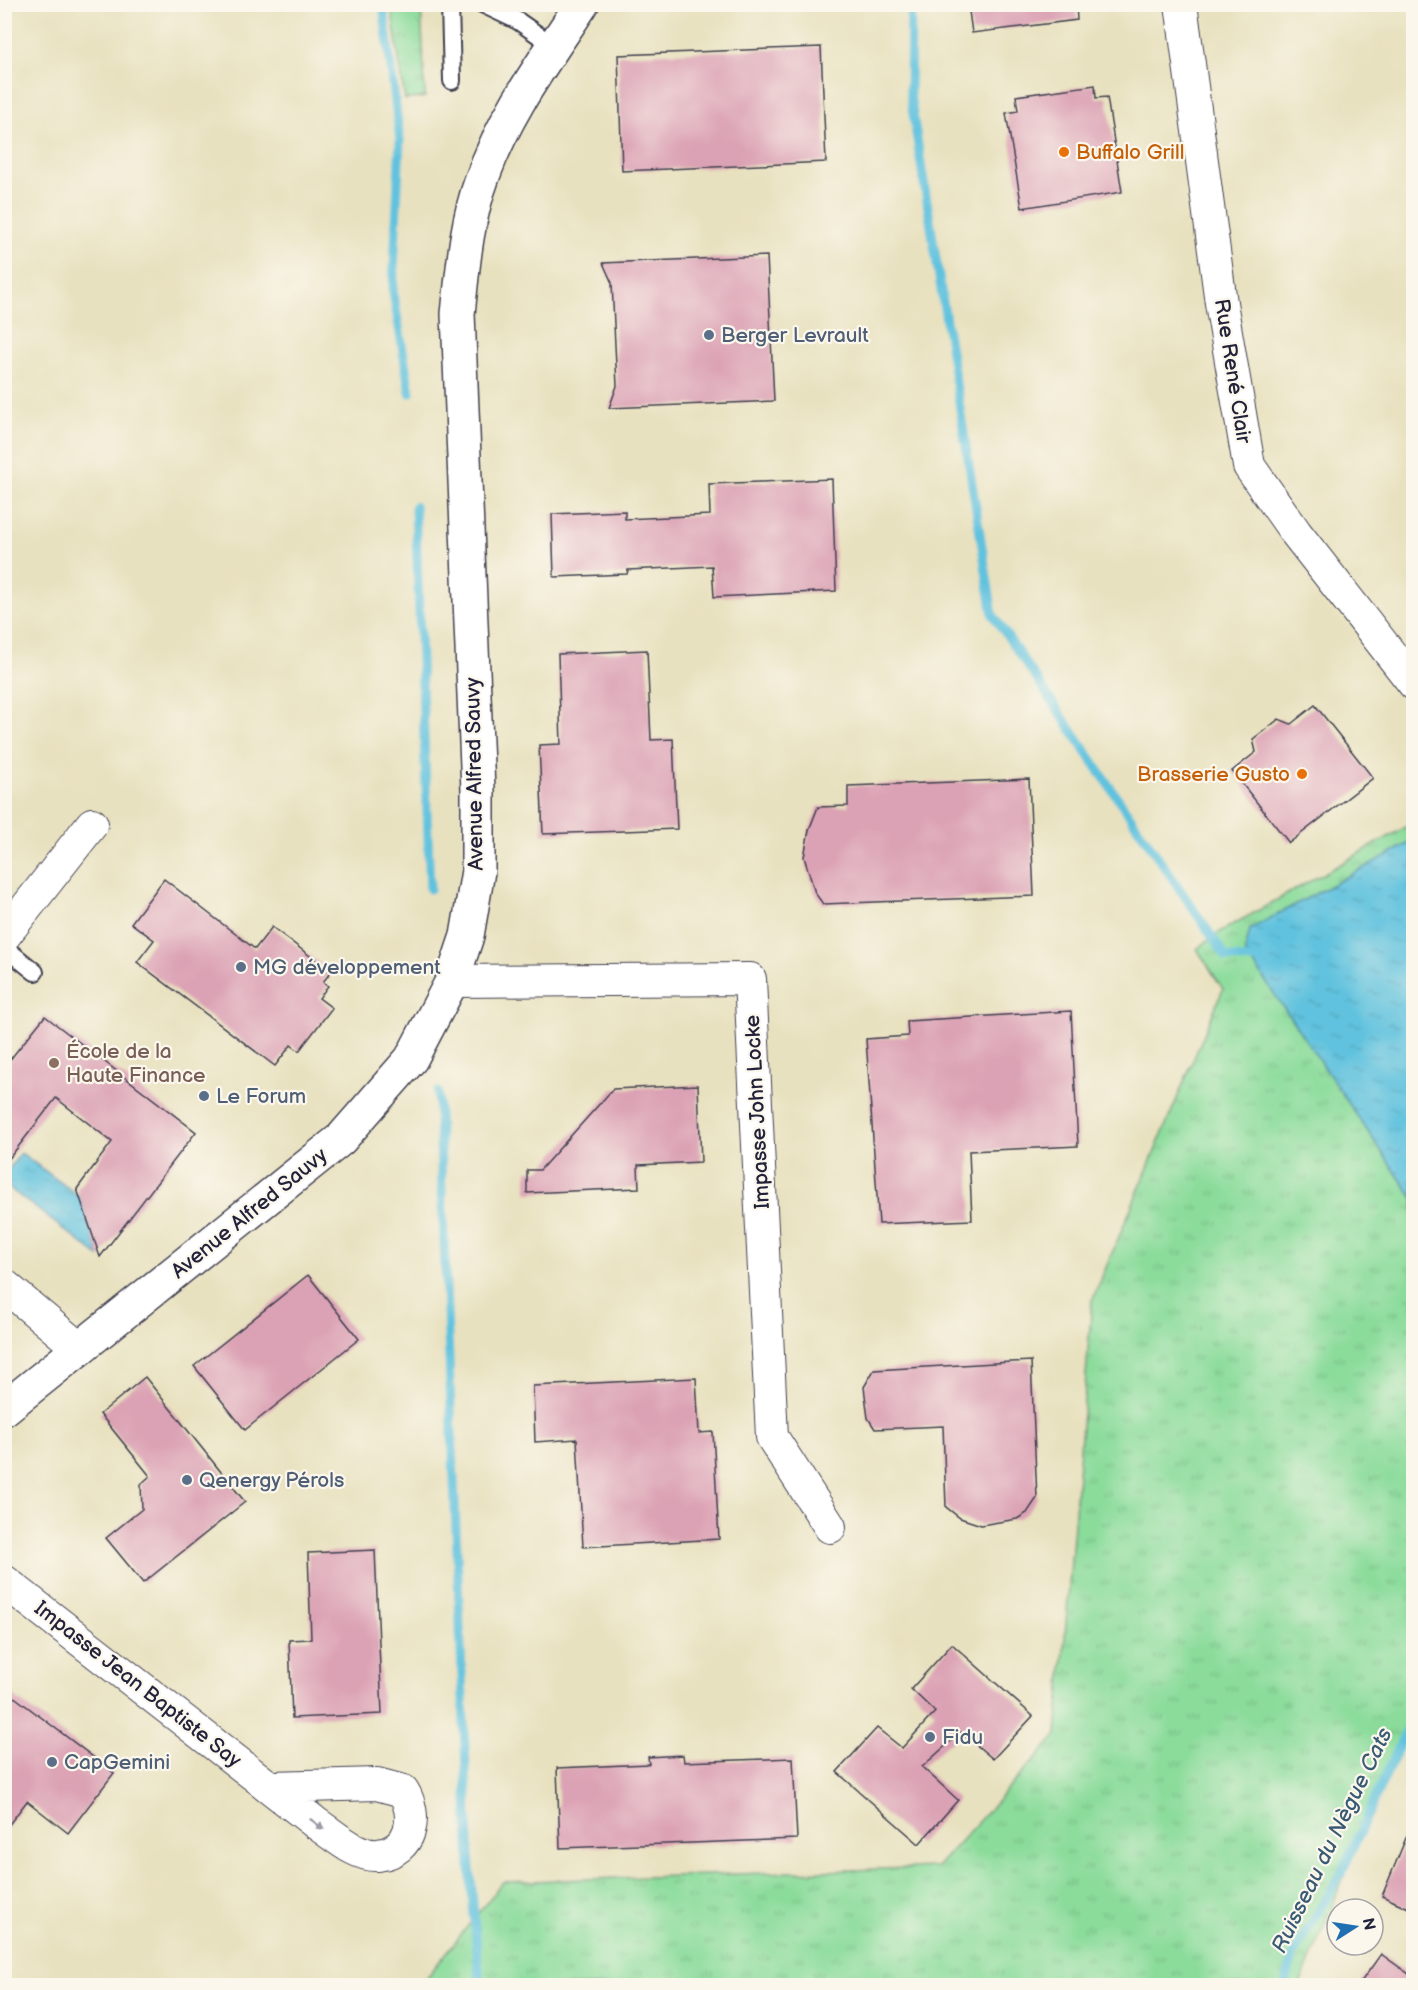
<svg xmlns="http://www.w3.org/2000/svg" width="1418" height="1990" viewBox="0 0 1418 1990" font-family="'Balsamiq Sans',sans-serif">
	<style>
		.grass { fill: url(#grass-tufts); stroke: #567f6b; stroke-width: 1.5 }
		.water { fill: url(#water-ripples); stroke: #41728c; stroke-width: 1.5 }
		.lines { fill: none; stroke-linecap: round; stroke-linejoin: round }
		.stream { stroke: #60c2de; stroke-width: 9 }
		.building { fill: #dba1b4 }
		.lane-casing { stroke: #403f4f; stroke-width: 20 }
		.street-casing { stroke: #403f4f; stroke-width: 34 }
		.secondary-casing { stroke: #403f4f; stroke-width: 36 }
		.lane { stroke: #fff; stroke-width: 16 }
		.street { stroke: #fff; stroke-width: 32 }
		.secondary { stroke: #fff; stroke-width: 33 }
		.oneway { fill: #9c9ca7 }
		.food-dot { fill: #e8710a; stroke: #fbf7ec; stroke-width: 2 }
		.service-dot { fill: #5c6f8a; stroke: #fbf7ec; stroke-width: 2 }
		.education-dot { fill: #8d6e63; stroke: #fbf7ec; stroke-width: 2 }
		.labels { text-anchor: middle; stroke-width: 4.5; stroke-linejoin: round; paint-order: stroke }
		.food-label { font-size: 21px; fill: #c56008; stroke: #fbf7ec; text-anchor: start }
		.service-label { font-size: 21px; fill: #4e5e75; stroke: #fbf7ec; text-anchor: start }
		.street-label { font-size: 21px; fill: #22223b; stroke: #fbf7ec }
		.education-label { font-size: 21px; fill: #785e54; stroke: #fbf7ec; text-anchor: start }
		.water-label { font-size: 22px; font-style: italic; fill: #385a74; stroke: #fbf7ec }
	</style>
	<defs>
		<pattern id="grass-tufts" width="24" height="20" patternUnits="userSpaceOnUse" patternTransform="scale(1.5)"><rect width="24" height="20" fill="#8bdc9b"/><path d="M3 7l-1-3M5 7V3M7 7l1-3M15 17l-1-3M17 17v-4M19 17l1-3" fill="none" stroke="#78bc86"/></pattern>
		<pattern id="water-ripples" width="26" height="14" patternUnits="userSpaceOnUse" patternTransform="scale(1.5)"><rect width="26" height="14" fill="#60c2de"/><path d="M2 4q2-2 4 0t4 0M15 11q2-2 4 0t4 0" fill="none" stroke="#53a6bf"/></pattern>
	</defs>
	<rect width="100%" height="100%" fill="#fbf7ec"/>
	<filter id="ink" filterUnits="userSpaceOnUse"><feTurbulence type="fractalNoise" baseFrequency=".0167" numOctaves="2"/><feDisplacementMap in="SourceGraphic" scale="12" xChannelSelector="R" yChannelSelector="G"/><feConvolveMatrix kernelMatrix="1 2 1 2 8 2 1 2 1" color-interpolation-filters="sRGB"/></filter>
	<filter id="wash" filterUnits="userSpaceOnUse"><feTurbulence type="fractalNoise" baseFrequency=".008" numOctaves="4" result="noise"/><feDisplacementMap in="SourceGraphic" scale="24" xChannelSelector="R" yChannelSelector="G"/><feGaussianBlur stdDeviation="1.35" result="paint"/><feColorMatrix in="noise" values="0 0 0 0 0 0 0 0 0 0 0 0 0 0 0 0 0 1.4 0 .05"/><feComposite in="paint" operator="in"/></filter>
	<g filter="url(#wash)">
		<rect width="100%" height="100%" fill="#e8e1bf"/>
		<g class="grass">
			<path d="M 391,5 L 421,5 L 425,97 L 405,100 Z"/>
			<path d="M 1413,823 L 1413,1706 L 1300,1985 L 420,1986 L 503,1882 L 937,1867 L 1057,1735 L 1092,1301 L 1223,989 L 1197,949 L 1220,932 Z"/>
		</g>
		<g class="water">
			<path d="M 1413,841 L 1413,1198 L 1245,951 L 1250,929 Z"/>
			<path d="M 21,1153 L 80,1197 L 100,1257 L 5,1185 L 5,1174 Z"/>
		</g>
		<g class="lines">
			<g class="stream">
				<path d="M 383,4 L 400,140 L 393,291 L 410,393"/>
				<path d="M 911,4 L 910,95 L 993,615 L 1226,957 L 1251,960"/>
				<path d="M 415,506 L 430,889"/>
				<path d="M 438,1092 L 470,1868 L 480,1986"/>
				<path d="M 1285,1986 L 1294,1953 L 1341,1874 L 1414,1713"/>
			</g>
		</g>
		<g id="blocks">
			<g class="building">
				<path d="M 968,4 L 1076,4 L 1077,20 L 972,33 Z"/>
				<path d="M 821,47 L 826,162 L 622,171 L 618,55 Z"/>
				<path d="M 1095,85 L 1096,98 L 1107,97 L 1122,192 L 1022,208 L 1006,113 L 1018,111 L 1016,96 Z"/>
				<path d="M 767,256 L 774,401 L 609,408 L 617,386 L 612,283 L 603,263 Z"/>
				<path d="M 832,479 L 836,591 L 714,597 L 712,566 L 628,570 L 627,574 L 554,577 L 552,514 L 625,511 L 625,519 L 710,515 L 709,484 Z"/>
				<path d="M 647,650 L 651,740 L 673,739 L 677,829 L 543,834 L 539,745 L 561,744 L 558,654 Z"/>
				<path d="M 1315,705 L 1373,778 L 1289,843 L 1232,771 L 1256,752 L 1253,739 L 1279,719 L 1291,724 Z"/>
				<path d="M 1029,779 L 1034,896 L 823,904 L 815,893 L 804,857 L 809,830 L 818,807 L 848,806 L 848,786 Z"/>
				<path d="M 164,879 L 255,949 L 272,927 L 331,972 L 323,982 L 328,986 L 319,998 L 332,1008 L 299,1051 L 291,1045 L 275,1066 L 137,962 L 154,940 L 131,923 Z"/>
				<path d="M 1071,1011 L 1078,1146 L 969,1151 L 972,1220 L 879,1224 L 866,1039 L 908,1036 L 907,1021 Z"/>
				<path d="M 45,1016 L 196,1132 L 100,1257 L 77,1189 L 112,1142 L 56,1098 L 4,1165 L 4,1067 Z"/>
				<path d="M 698,1085 L 701,1162 L 638,1165 L 639,1188 L 527,1193 L 527,1170 L 540,1170 L 613,1089 Z"/>
				<path d="M 308,1275 L 359,1339 L 245,1430 L 194,1366 Z"/>
				<path d="M 1031,1361 L 1037,1498 L 1027,1513 L 1017,1519 L 981,1525 L 960,1518 L 946,1507 L 943,1426 L 875,1429 L 868,1418 L 864,1387 L 874,1370 Z"/>
				<path d="M 145,1377 L 245,1502 L 143,1583 L 106,1538 L 142,1509 L 141,1484 L 150,1476 L 100,1414 Z"/>
				<path d="M 696,1378 L 699,1433 L 713,1432 L 719,1539 L 583,1547 L 577,1439 L 535,1442 L 533,1386 Z"/>
				<path d="M 375,1550 L 382,1714 L 292,1718 L 289,1640 L 311,1639 L 308,1553 Z"/>
				<path d="M 952,1644 L 1033,1716 L 993,1759 L 961,1732 L 922,1767 L 958,1800 L 919,1844 L 837,1772 L 877,1728 L 902,1748 L 935,1712 L 911,1689 Z"/>
				<path d="M 4,1689 L 114,1773 L 68,1833 L 27,1801 L 4,1831 Z"/>
				<path d="M 683,1755 L 684,1762 L 793,1758 L 797,1839 L 560,1848 L 557,1768 L 649,1764 L 648,1757 Z"/>
				<path d="M 1413,1821 L 1413,1910 L 1382,1896 Z"/>
				<path d="M 1381,1954 L 1413,1977 L 1413,1986 L 1358,1986 Z"/>
			</g>
		</g>
	</g>
	<g filter="url(#ink)">
		<use href="#blocks" fill-opacity="0" stroke="#403f4f" stroke-width="1.5"/>
		<g class="lines">
			<g class="lane-casing">
				<g id="lane">
					<path d="M 450,4 L 452,81"/>
					<path d="M 482,4 L 518,21 L 554,46"/>
					<path d="M 4,947 L 35,972"/>
				</g>
			</g>
			<g class="street-casing">
				<g id="street">
					<path d="M 1181,4 L 1221,303 L 1249,466 L 1296,533 L 1414,684"/>
					<path d="M 4,936 L 92,824"/>
					<path d="M 452,981 L 750,979 L 772,1437 L 830,1527"/>
					<path d="M 4,1285 L 80,1349"/>
					<path d="M 4,1581 L 317,1824 C 334,1835 357,1857 378,1855 C 413,1851 418,1815 403,1791 L 377,1784 L 271,1787"/>
				</g>
			</g>
			<g class="secondary-casing">
				<path id="secondary" d="M 4,1409 L 341,1139 L 411,1059 L 452,981 L 467,936 L 478,871 L 478,790 L 458,314 C 463,268 466,222 482,179 C 504,115 545,60 582,4"/>
			</g>
			<use href="#lane" class="lane"/>
			<use href="#street" class="street"/>
			<use href="#secondary" class="secondary"/>
		</g>
		<defs><path id="oneway-solid" d="M-6-.8H1V-3.2L6.5 0L1 3.2V.8H-6Z" transform="scale(1.5)"/></defs>
		<use class="oneway" href="#oneway-solid" transform="translate(317 1824) rotate(36)"/>
	</g>
	<g class="food-dot">
		<circle cx="1064" cy="152" r="6"/>
		<circle cx="1302" cy="774" r="6"/>
	</g>
	<g class="service-dot">
		<circle cx="709" cy="335" r="6"/>
		<circle cx="241" cy="967" r="6"/>
		<circle cx="204" cy="1096" r="6"/>
		<circle cx="187" cy="1480" r="6"/>
		<circle cx="930" cy="1737" r="6"/>
		<circle cx="52" cy="1762" r="6"/>
	</g>
	<circle class="education-dot" cx="54" cy="1063" r="6"/>
	<g class="labels">
		<g class="food-label">
			<text x="1076" y="159">Buffalo Grill</text>
			<text x="1290" y="781" text-anchor="end">Brasserie Gusto</text>
		</g>
		<g class="service-label">
			<text x="721" y="342">Berger Levrault</text>
			<text x="253" y="974">MG développement</text>
			<text x="216" y="1103">Le Forum</text>
			<text x="199" y="1487">Qenergy Pérols</text>
			<text x="942" y="1744">Fidu</text>
			<text x="64" y="1769">CapGemini</text>
		</g>
		<g class="street-label">
			<text transform="translate(1233 371) rotate(81)" y="7">Rue René Clair</text>
			<text transform="translate(474 774) rotate(-91)" y="7">Avenue Alfred Sauvy</text>
			<text transform="translate(757 1112) rotate(-93)" y="7">Impasse John Locke</text>
			<text transform="translate(249 1213) rotate(-39)" y="7">Avenue Alfred Sauvy</text>
			<text transform="translate(138 1684) rotate(38)" y="7">Impasse Jean Baptiste Say</text>
		</g>
		<g class="education-label">
			<text x="66" y="1058">École de la<tspan x="66" dy="24">Haute Finance</tspan></text>
		</g>
		<g class="water-label">
			<text transform="translate(1331 1840) rotate(-64)" y="8">Ruisseau du Nègue Cats</text>
		</g>
	</g>
	<rect width="1418" height="1990" fill="none" stroke="#fbf7ec" stroke-width="24"/>
	<g transform="translate(1355 1927) rotate(78)"><circle r="28" fill="#fbf7ec" stroke="#a4a2a5" stroke-width="1.5"/>
	<path d="M0-4.5L10 22L0 15L-10 22Z" fill="#1f6fb2"/>
	<text y="-9" font-size="16" font-weight="bold" text-anchor="middle" fill="#22223b">N</text>
	</g>
</svg>
